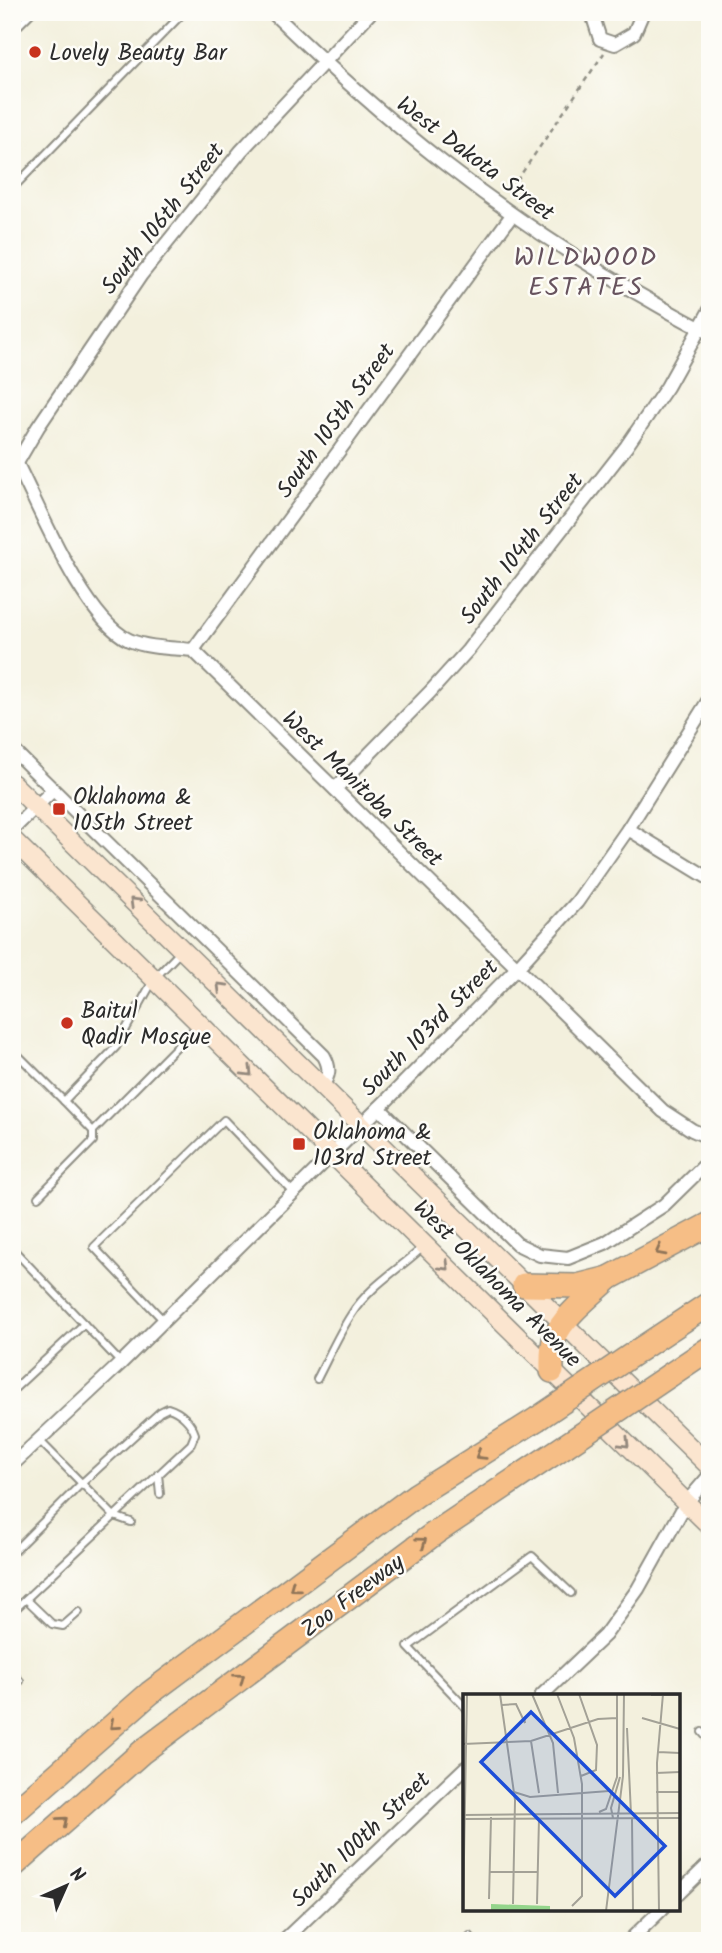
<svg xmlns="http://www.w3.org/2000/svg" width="722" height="1953" viewBox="0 0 722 1953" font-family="Kalam,sans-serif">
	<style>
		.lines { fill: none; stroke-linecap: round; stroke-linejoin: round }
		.service-casing { stroke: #8f8e84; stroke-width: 10 }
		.minor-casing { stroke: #8f8e84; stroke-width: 16 }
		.secondary-casing { stroke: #8f8e84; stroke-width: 21 }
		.motorway-casing { stroke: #8f8e84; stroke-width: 26 }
		.path { stroke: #8f8e84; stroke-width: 2.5; stroke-dasharray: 5 5; stroke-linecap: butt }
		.service { stroke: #fff; stroke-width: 6 }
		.minor { stroke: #fff; stroke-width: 12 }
		.secondary { stroke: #fbe5cf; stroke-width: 18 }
		.motorway { stroke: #f6be86; stroke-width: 23 }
		.motorway-bridge-casing { stroke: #8f8e84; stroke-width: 26; stroke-linecap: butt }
		.motorway-bridge { stroke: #f6be86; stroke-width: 23 }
		.oneway { stroke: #93887d }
		.oneway2 { stroke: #907458 }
		.poi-dot { fill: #c8321e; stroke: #fdfcf7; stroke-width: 2.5 }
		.labels { text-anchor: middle; stroke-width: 5; stroke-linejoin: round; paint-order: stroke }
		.poi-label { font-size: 23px; fill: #2b2b2b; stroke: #fdfcf7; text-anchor: start }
		.street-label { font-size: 23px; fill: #2b2b2b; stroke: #fdfcf7 }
		.quarter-label { font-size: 26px; letter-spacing: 2px; fill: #67535e; stroke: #fdfcf7 }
		.inset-road { fill: none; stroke: #a3a196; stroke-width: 2 }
		.view { fill: #1d4ed8; fill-opacity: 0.15; stroke: #1d4ed8; stroke-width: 3.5 }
		.inset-edge { fill: none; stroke: #2b2b2b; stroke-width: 3.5 }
	</style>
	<rect width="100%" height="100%" fill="#fdfcf7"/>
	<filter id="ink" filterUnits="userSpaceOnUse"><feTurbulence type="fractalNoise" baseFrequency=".0143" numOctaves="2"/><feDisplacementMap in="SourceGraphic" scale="14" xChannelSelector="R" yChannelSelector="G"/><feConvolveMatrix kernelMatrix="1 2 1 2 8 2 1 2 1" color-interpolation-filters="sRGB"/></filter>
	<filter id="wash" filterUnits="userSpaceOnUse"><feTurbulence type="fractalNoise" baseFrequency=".00686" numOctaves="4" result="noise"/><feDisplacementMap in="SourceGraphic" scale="28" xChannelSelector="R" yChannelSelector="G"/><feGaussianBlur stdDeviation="1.57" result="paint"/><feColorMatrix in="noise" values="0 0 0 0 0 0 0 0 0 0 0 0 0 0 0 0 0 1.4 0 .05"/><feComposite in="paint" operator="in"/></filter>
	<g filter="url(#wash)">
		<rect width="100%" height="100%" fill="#f3f0dd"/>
	</g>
	<g filter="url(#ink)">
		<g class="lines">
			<g class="service-casing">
				<g id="service">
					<path d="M 12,32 L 32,12"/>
					<path d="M 12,189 L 184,12"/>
					<path d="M 181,951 L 154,979 L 116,1047 L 64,1101 L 93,1131 L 199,1024"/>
					<path d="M 12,1049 L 64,1101"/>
					<path d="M 38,1197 L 93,1141 L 93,1131"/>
					<path d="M 12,1248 L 84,1324"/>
					<path d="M 164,1321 L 94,1247 L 224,1120 L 293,1192"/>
					<path d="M 317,1379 C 328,1358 338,1335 351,1315 C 369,1286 400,1269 423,1247"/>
					<path d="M 12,1391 L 84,1324 L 121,1363"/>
					<path d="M 39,1440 L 114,1516 L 131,1522"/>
					<path d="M 158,1474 L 160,1494"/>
					<path d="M 12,1553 L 82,1483 L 160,1412 L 168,1408 C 181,1412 191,1422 195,1434 L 191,1444 L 12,1612"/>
					<path d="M 26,1599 L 52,1624 L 63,1626 L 79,1612"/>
					<path d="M 12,1673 L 20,1681"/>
					<path d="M 465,1707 L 408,1647 L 532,1556 L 571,1593"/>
					<path d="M 702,1732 L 710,1741"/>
					<path d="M 465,1941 L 470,1936 L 474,1941"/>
				</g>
			</g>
			<g class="minor-casing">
				<g id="minor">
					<path d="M 272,12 C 384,121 500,215 635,292 C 660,306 684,321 710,333"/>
					<path d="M 595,12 L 593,17 L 600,39 L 615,44 L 634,33 L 643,12"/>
					<path d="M 17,464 C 40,509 84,619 129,640 C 147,648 173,648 193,650 L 663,1111 L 692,1130 L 710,1138"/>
					<path d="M 14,468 L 38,427 L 141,275 L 241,151 L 371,12"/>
					<path d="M 193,650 L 512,215"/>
					<path d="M 12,749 L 324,1056 C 331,1069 329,1075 322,1087"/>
					<path d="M 335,789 L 430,692 L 468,650 L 512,593 L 626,447 L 667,387 L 710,310"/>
					<path d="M 628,829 L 710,879"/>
					<path d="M 12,830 L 53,790"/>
					<path d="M 379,1108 L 517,1244 L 540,1255 L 568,1258 L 605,1243 L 664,1205 L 710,1160"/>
					<path d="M 12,1465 L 121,1363 L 388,1099 L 517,968 L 577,902 L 628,829 L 710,698"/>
					<path d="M 541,1696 L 605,1635 L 638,1589 L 686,1503 L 710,1475"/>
					<path d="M 678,1894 L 710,1863"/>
					<path d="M 283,1941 L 465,1768"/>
					<path d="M 629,1941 L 662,1909"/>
				</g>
			</g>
			<g class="secondary-casing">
				<g id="secondary">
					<path d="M 12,783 L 710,1467"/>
					<path d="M 12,839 L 710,1526"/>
				</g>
			</g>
			<g class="motorway-casing">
				<g id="motorway">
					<path d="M 524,1285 L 577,1286 L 609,1278 L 710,1224"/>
					<path d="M 642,1348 L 710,1303"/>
					<path d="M 552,1371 C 552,1360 551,1348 555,1337 C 562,1317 594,1293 609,1278"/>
					<path d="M 670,1375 L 710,1348"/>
					<path d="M 12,1814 L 150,1693 L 416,1495 L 537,1419"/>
					<path d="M 12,1867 L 142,1752 L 435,1533 L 565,1446"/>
				</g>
			</g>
			<path class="path" d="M 511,189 L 604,53"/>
			<use href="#service" class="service"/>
			<use href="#minor" class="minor"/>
			<use href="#secondary" class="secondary"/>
			<use href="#motorway" class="motorway"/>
			<g class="motorway-bridge-casing">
				<g id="motorway-bridge">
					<path d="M 537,1419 L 642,1348"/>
					<path d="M 565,1446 L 670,1375"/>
				</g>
			</g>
			<use href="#motorway-bridge" class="motorway-bridge"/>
		</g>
		<defs><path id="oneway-chevron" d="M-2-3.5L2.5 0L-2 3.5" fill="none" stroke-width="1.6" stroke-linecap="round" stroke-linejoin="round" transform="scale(1.75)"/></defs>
		<g class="oneway">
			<use href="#oneway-chevron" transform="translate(134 902) rotate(-136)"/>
			<use href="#oneway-chevron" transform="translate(221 987) rotate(-136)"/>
			<use href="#oneway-chevron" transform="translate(248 1072) rotate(45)"/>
			<use href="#oneway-chevron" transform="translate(445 1266) rotate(45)"/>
			<use href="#oneway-chevron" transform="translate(625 1443) rotate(45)"/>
		</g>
		<g class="oneway2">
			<use href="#oneway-chevron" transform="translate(660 1251) rotate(152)"/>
			<use href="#oneway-chevron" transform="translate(480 1455) rotate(148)"/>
			<use href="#oneway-chevron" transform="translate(422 1542) rotate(-36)"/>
			<use href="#oneway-chevron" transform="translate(294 1587) rotate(144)"/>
			<use href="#oneway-chevron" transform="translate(240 1678) rotate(-37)"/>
			<use href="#oneway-chevron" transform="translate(114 1725) rotate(139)"/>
			<use href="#oneway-chevron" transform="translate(63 1821) rotate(-41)"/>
		</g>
	</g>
	<g class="poi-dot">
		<circle cx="35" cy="52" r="7"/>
		<rect x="52" y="802" width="14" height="14" rx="3.5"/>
		<circle cx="67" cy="1023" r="7"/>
		<rect x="292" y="1137" width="14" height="14" rx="3.5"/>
	</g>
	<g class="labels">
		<g class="poi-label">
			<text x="49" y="60">Lovely Beauty Bar</text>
			<text x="73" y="804">Oklahoma &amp;<tspan x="73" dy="26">105th Street</tspan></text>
			<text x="81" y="1018">Baitul<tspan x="81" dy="26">Qadir Mosque</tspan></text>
			<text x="313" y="1139">Oklahoma &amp;<tspan x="313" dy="26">103rd Street</tspan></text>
		</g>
		<g class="street-label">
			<text transform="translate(476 158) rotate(37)" y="8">West Dakota Street</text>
			<text transform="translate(162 218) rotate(-52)" y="8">South 106th Street</text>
			<text transform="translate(335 420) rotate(-54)" y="8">South 105th Street</text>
			<text transform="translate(521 548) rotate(-52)" y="8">South 104th Street</text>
			<text transform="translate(363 788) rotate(44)" y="8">West Manitoba Street</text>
			<text transform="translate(429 1027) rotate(-45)" y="8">South 103rd Street</text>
			<text transform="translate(498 1283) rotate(45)" y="8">West Oklahoma Avenue</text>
			<text transform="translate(352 1595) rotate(-37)" y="8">Zoo Freeway</text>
			<text transform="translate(360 1839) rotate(-44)" y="8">South 100th Street</text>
		</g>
		<g class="quarter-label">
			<text x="586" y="265">WILDWOOD<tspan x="586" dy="30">ESTATES</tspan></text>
		</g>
	</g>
	<g transform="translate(463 1694)">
		<rect width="217" height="217" fill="#f3f0dd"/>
		<path d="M 28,210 L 87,212 L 87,217 L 28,217 Z" fill="#94d58b"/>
		<path class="inset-road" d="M 37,0 L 52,106 L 50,210M 69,0 L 90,49 L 95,99M 94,0 L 111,44 L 119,90 L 119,202 L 109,212M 116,0 L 134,51 L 133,76 L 118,82M 188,1 L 217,1M 39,11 L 53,10 L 62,29 L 61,23M 179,24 L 217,35M 164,34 L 168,120M 0,43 L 0,0M 68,47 L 76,99M 0,50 L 68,47 L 135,25 L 154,24M 195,58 L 217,59M 193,79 L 217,78M 51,98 L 67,103 L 146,97M 193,98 L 217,98M 136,118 L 143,115 L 154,83 L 154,0M 0,121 L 217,119M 150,124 L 148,114 L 157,83M 0,125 L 217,124M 169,125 L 170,217M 26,178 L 75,178M 26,205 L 28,123M 74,210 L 76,124M 0,217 L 4,0M 143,217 L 160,82 L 161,0M 196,217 L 194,69 L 200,0"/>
		<path class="view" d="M 68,18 L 202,152 L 152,202 L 18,68 Z"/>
		<rect width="217" height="217" class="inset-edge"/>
	</g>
	<rect width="722" height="1953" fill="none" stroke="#fdfcf7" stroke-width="42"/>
	<g transform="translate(66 1886) rotate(45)" stroke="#fdfcf7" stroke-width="5" paint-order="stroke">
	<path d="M0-5L12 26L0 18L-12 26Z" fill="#2b2b2b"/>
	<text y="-10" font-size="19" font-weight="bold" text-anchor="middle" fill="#2b2b2b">N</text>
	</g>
</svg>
